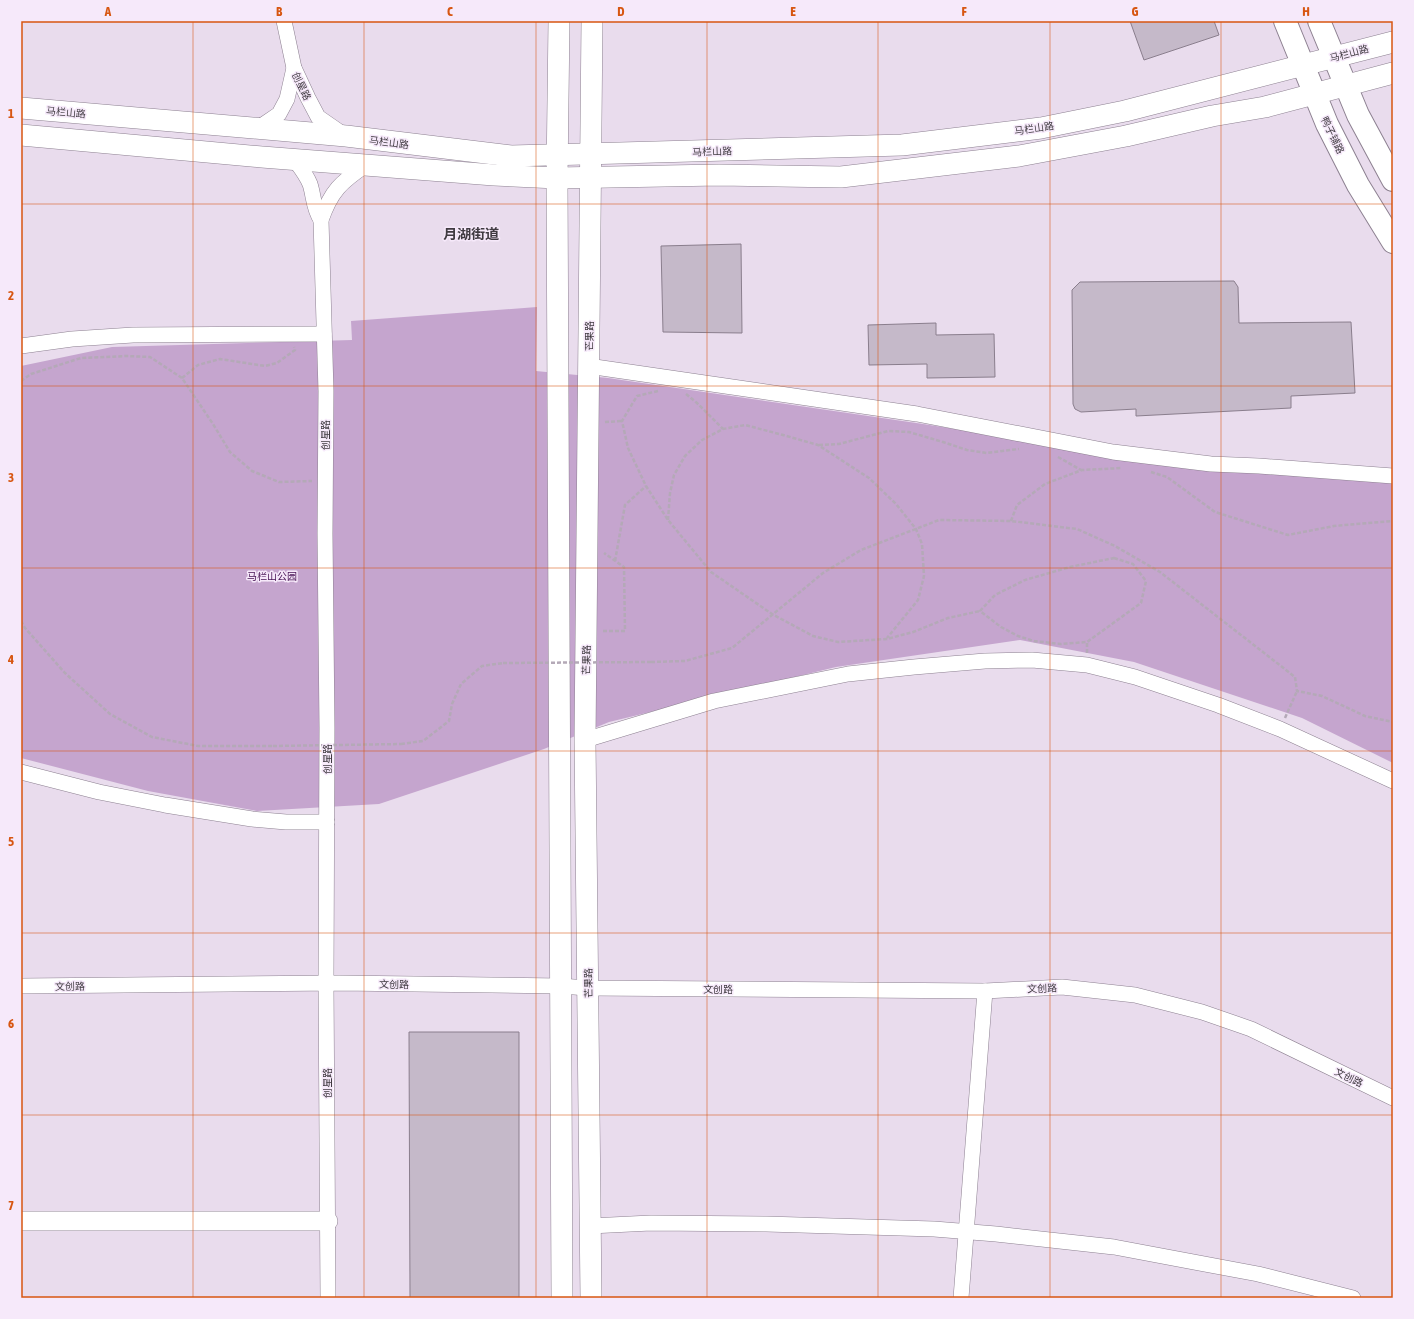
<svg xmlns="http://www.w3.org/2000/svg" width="1414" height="1319" viewBox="0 0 1414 1319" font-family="'Asap Condensed','Noto Sans SC',sans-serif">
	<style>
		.park { fill: #c5a5ce }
		.building { fill: #c5b9c9; stroke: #8a7e8d }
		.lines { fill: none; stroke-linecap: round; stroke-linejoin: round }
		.minor-casing { stroke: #8d8191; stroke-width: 16 }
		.tertiary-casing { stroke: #8d8191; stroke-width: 20 }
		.secondary-casing { stroke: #8d8191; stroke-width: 22 }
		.primary-casing { stroke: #8d8191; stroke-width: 24 }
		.path { stroke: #b4a9b7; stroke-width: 2.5; stroke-dasharray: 4 2; stroke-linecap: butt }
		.minor { stroke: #fff; stroke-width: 15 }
		.tertiary { stroke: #fff; stroke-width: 19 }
		.secondary { stroke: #fff; stroke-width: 21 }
		.primary { stroke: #fff; stroke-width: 22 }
		.path-bridge { stroke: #b4a9b7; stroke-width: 2.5; stroke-dasharray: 4 2; stroke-linecap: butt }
		.grid { fill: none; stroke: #d75611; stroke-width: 1; stroke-opacity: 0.55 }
		.labels { text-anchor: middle; stroke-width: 3; stroke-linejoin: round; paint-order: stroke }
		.street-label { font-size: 10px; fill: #403b41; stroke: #f6e9fa }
		.park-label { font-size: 10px; fill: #450f52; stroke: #f6e9fa }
		.district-label { font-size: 14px; font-weight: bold; fill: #403b41; stroke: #f6e9fa }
		.neatline { fill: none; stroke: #d75611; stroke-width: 1.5 }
		.grid-label { font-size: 13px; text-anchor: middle; font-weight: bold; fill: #d75611 }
	</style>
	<rect width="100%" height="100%" fill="#e9dced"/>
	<path class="park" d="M 537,307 L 536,371 L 608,378 L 923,424 L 1163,462 L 1332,479 L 1393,483 L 1393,763 L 1302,718 L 1134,662 L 1020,640 L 836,667 L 609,722 L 544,749 L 379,804 L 257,811 L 148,791 L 21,758 L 21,366 L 112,347 L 352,340 L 351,321 Z"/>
	<g class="building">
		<path d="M 1130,21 L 1214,21 L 1219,35 L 1144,60 Z"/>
		<path d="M 741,244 L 742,333 L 663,332 L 661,246 Z"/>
		<path d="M 1234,281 L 1238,287 L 1239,323 L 1351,322 L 1355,393 L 1291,396 L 1291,408 L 1136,416 L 1136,409 L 1081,412 L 1075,409 L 1073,404 L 1072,290 L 1080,282 Z"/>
		<path d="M 936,323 L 936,335 L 994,334 L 995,377 L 927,378 L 927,364 L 869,365 L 868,325 Z"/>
		<path d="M 409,1032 L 519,1032 L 519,1298 L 410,1298 Z"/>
	</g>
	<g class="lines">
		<g class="minor-casing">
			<g id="minor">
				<path d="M 284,21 L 294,68 L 308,98 L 318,117 L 344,135"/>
				<path d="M 257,129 L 279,114 L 287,99 L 294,68"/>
				<path d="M 294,159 C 300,167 306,174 310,184 C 314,196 313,208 321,220"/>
				<path d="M 21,346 L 72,339 L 133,335 L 324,334"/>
				<path d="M 588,366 L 917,414 L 1113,452 L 1211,464 L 1259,466 L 1393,476"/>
				<path d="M 585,740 L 714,701 L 848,674 L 914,667 L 985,661 L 1032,660 L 1087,665 L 1135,677 L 1218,705 L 1280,729 L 1393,781"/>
				<path d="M 21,772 L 99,792 L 165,805 L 252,819 L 286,822 L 327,822"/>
				<path d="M 21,986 L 339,983 L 560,986 L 588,988 L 985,991 L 1062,987 L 1135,995 L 1202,1012 L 1251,1029 L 1393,1098"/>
				<path d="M 590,1226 L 651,1223 L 766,1224 L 934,1229 L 996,1234 L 1114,1247 L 1258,1274 L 1353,1298"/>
				<path d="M 328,1298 L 326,983 L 327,728 L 325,534 L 326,391 L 321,220 C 331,191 341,182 366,165"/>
				<path d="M 961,1298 L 985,991"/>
			</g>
		</g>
		<g class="tertiary-casing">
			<path id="tertiary" d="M 21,1221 L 328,1221"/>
		</g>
		<g class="secondary-casing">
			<g id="secondary">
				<path d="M 559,21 L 557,178 L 562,1298"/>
				<path d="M 21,108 L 346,136 L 511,156 L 902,145 L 1041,128 L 1125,111 L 1393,42"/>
				<path d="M 21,135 L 262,157 L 494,175 L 557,178 L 719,175 L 841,177 L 1019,156 L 1126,136 L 1212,116 L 1265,107 L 1393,73"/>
				<path d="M 591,1298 L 585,740 L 592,21"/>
			</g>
		</g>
		<g class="primary-casing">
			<g id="primary">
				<path d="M 1285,21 L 1327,124 L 1358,185 L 1393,242"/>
				<path d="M 1319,21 L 1358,115 L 1393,180"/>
			</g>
		</g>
		<g class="path">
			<path d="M 182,378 L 198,365 L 220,359 L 265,366 L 277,363 L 295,350 L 294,347"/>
			<path d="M 21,381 L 31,374 L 81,358 L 127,356 L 150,357 L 182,378 L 213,424 L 230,452 L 252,471 L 279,482 L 312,481"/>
			<path d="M 658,391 L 637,396 L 622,421 L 628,448 L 646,486 L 668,520 L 711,572 L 772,614 L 813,636 L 838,642 L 887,639 L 913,632 L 948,618 L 980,611"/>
			<path d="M 686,394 L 697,403 L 723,429"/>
			<path d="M 605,422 L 622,421"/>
			<path d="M 819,445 L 839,444 L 888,431 L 909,432 L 943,442 L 967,450 L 987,453 L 1019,449"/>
			<path d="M 1058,457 L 1081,470"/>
			<path d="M 1151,472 L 1167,477 L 1215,512 L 1288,535 L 1334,526 L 1393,521"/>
			<path d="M 668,520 L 670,493 L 674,475 L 685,456 L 702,440 L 723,429 L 745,425 L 783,435 L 818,445 L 869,478 L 896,504 L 916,529 L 922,544 L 924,576 L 918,600 L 887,638"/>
			<path d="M 1011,521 L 1017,505 L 1045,484 L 1082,470 L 1122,468"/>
			<path d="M 1114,558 L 1133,564 L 1146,581 L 1141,603 L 1087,642 L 1061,644 L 1034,641 L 1018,636 L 1001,627 L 980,611 L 995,595 L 1025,580 L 1070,567 Z"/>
			<path d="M 615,561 L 625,505 L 646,486"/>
			<path d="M 21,621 L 25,628 L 65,673 L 110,714 L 152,737 L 198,746 L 273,746"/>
			<path d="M 603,631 L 625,631 L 624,567 L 604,553"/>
			<path d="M 1087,653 L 1087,642"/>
			<path d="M 651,662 L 685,661 L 732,648 L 823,573 L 861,550 L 939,520 L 1011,521 L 1077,529 L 1115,546 L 1160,572 L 1295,677 L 1297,691 L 1322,696 L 1365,716 L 1393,722"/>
			<path d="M 1285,718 L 1297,691"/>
			<path d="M 401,744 L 423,741 L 449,721 L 452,704 L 461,684 L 482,666 L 503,663"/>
		</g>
		<use href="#minor" class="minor"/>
		<use href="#tertiary" class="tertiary"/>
		<use href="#secondary" class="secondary"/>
		<use href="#primary" class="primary"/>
		<g class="path-bridge">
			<path d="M 503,663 L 651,662"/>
			<path d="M 273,746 L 401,744"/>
		</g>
	</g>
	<path class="grid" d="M 193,21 L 193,1298M 364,21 L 364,1298M 536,21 L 536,1298M 707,21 L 707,1298M 878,21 L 878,1298M 1050,21 L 1050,1298M 1221,21 L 1221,1298M 21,204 L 1393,204M 21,386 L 1393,386M 21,568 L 1393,568M 21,751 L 1393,751M 21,933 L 1393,933M 21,1115 L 1393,1115"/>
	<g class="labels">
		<g class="street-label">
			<text transform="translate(1349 53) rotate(-15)" y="4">马栏山路</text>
			<text transform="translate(302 86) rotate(64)" y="4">创星路</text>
			<text transform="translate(66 112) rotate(5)" y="4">马栏山路</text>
			<text transform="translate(1034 128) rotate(-8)" y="4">马栏山路</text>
			<text transform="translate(1333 135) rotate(64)" y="4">鸭子铺路</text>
			<text transform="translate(389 142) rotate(7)" y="4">马栏山路</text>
			<text transform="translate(712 151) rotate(-2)" y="4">马栏山路</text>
			<text transform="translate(589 336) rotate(-90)" y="4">芒果路</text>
			<text transform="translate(325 435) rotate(-90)" y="4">创星路</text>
			<text transform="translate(586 660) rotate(-89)" y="4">芒果路</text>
			<text transform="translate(327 759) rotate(-90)" y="4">创星路</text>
			<text transform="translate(588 983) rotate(-91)" y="4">芒果路</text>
			<text transform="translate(394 984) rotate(1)" y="4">文创路</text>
			<text transform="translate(70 986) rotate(-1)" y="4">文创路</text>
			<text transform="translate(1042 988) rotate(-2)" y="4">文创路</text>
			<text x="718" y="993">文创路</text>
			<text transform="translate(1349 1077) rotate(26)" y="4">文创路</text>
			<text transform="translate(327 1083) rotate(-90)" y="4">创星路</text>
		</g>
		<g class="park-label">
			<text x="272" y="580">马栏山公园</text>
		</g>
		<g class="district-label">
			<text x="471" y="239">月湖街道</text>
		</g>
	</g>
	<rect width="1414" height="1319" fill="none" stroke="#f6e9fa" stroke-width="44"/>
	<rect x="22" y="22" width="1370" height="1275" class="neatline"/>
	<g class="grid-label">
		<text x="108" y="16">A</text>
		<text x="279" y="16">B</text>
		<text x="450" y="16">C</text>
		<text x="621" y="16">D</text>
		<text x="793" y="16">E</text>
		<text x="964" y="16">F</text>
		<text x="1135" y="16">G</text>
		<text x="1306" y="16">H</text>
		<text x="11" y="118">1</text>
		<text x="11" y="300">2</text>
		<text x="11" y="482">3</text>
		<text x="11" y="664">4</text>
		<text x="11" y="846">5</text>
		<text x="11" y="1028">6</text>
		<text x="11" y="1210">7</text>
	</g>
</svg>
